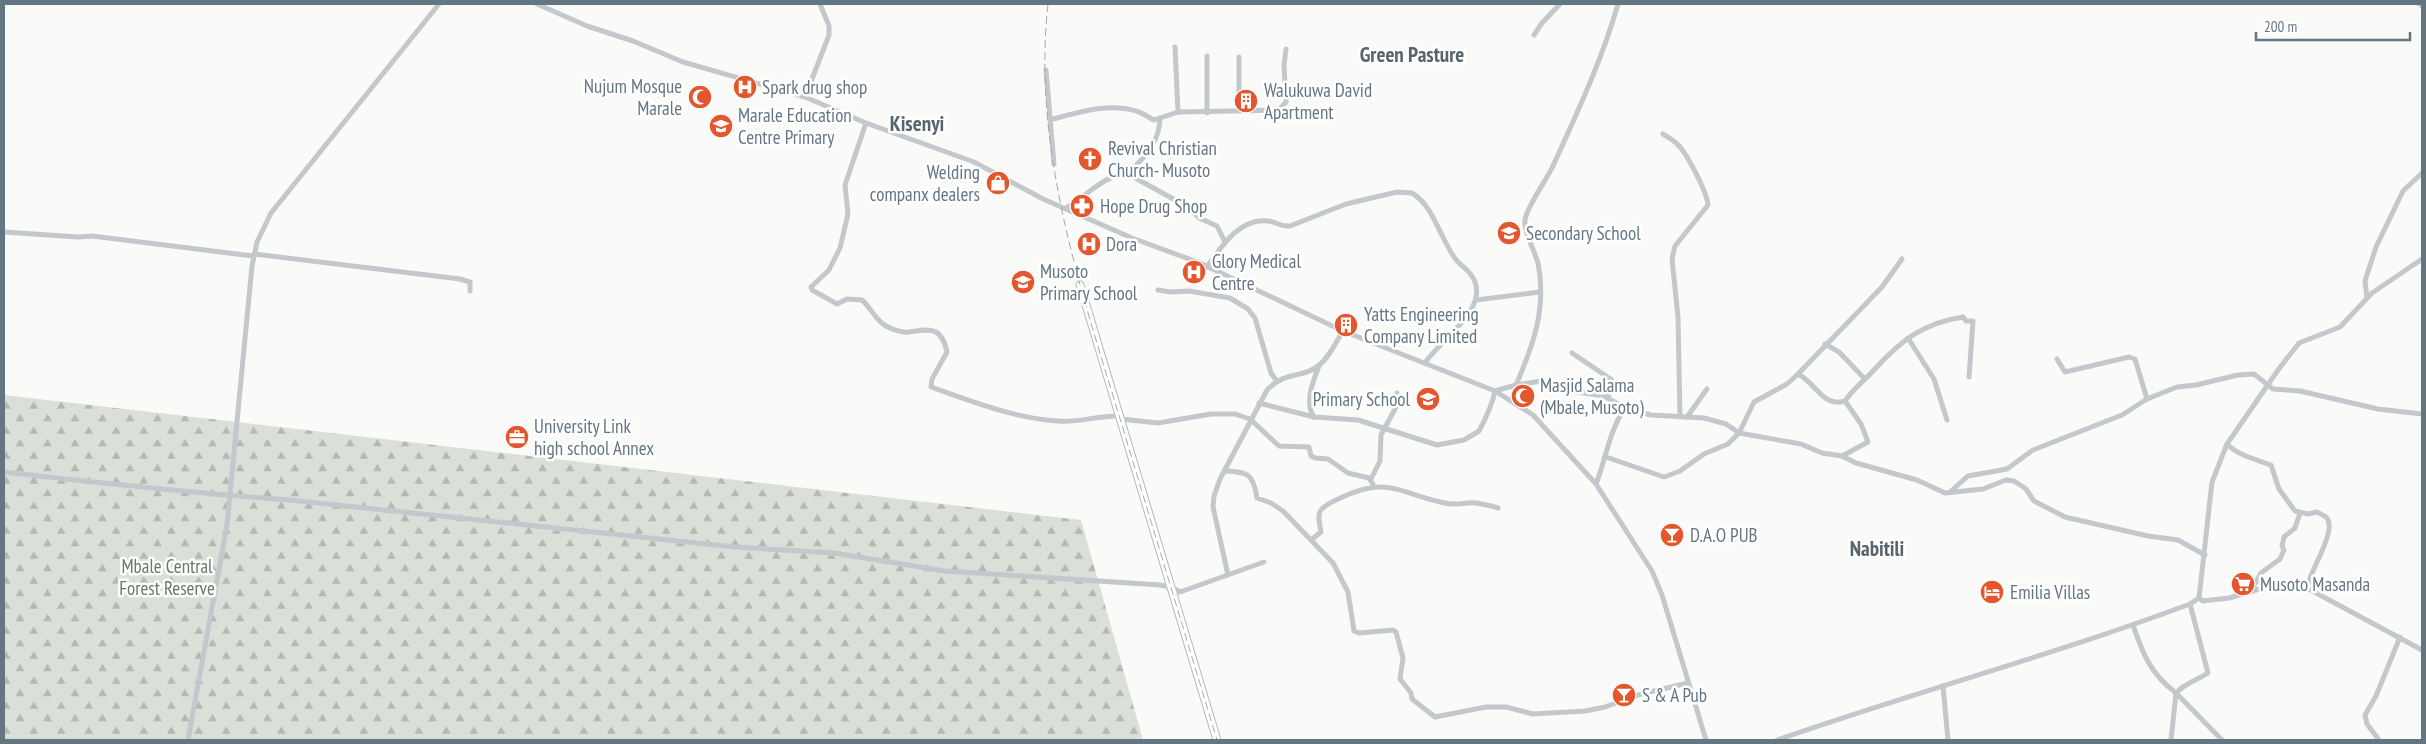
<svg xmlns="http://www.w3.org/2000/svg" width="2426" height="744" viewBox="0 0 2426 744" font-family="'PT Sans Narrow',sans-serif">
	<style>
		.built { fill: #e8e9e9 }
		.forest { fill: url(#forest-firs) }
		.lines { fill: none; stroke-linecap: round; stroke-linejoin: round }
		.secondary-casing { stroke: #b3babf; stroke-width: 9 }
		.minor { stroke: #c3c8cc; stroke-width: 5 }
		.secondary { stroke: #fff; stroke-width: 7 }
		.rail { stroke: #a2aab0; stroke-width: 1; stroke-dasharray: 8 4; stroke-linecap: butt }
		.labels { text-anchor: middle; stroke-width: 5; stroke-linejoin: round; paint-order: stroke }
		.poi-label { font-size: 19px; fill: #657683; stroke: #fff; text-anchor: start }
		.park-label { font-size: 19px; fill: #687a64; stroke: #fff }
		.quarter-label { font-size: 21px; font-weight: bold; fill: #57646e; stroke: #fff }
	</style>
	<defs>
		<pattern id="forest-firs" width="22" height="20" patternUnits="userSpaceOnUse" patternTransform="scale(1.25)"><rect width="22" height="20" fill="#dadfd7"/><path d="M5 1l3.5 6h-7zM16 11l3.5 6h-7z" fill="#b4b9b4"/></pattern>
	</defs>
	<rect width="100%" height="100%" fill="#fafaf8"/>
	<path class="built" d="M 720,116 L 735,130 L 731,134 L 716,120 Z"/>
	<path class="forest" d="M 4,395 L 1081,520 L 1143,740 L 4,740 Z"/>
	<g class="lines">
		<g class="secondary-casing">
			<path id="secondary" d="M 1080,285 L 1217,740"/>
		</g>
		<g class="minor">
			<path d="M 537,4 L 587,26 L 633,41 L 683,62 L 805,97 L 866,123 L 974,162 L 1043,199 L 1132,238 L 1200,263 L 1343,331 L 1495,391 L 1533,415 L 1596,484 L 1652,571 L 1662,595 L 1706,740"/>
			<path d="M 2419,4 L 2422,6"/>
			<path d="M 1534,35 L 1542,23 L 1560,4"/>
			<path d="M 1175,47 L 1178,112"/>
			<path d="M 1207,56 L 1207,113"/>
			<path d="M 1046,70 L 1054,164"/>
			<path d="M 805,97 L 829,35 L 829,26 L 820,4"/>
			<path d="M 1239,111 L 1239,57"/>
			<path d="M 1050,120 C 1076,113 1109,102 1136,111 C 1143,113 1148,117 1154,120 L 1178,112 L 1279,110 L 1286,102 L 1284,65 L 1286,49"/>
			<path d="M 866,123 L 845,185 L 848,214 L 840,248 L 829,270 L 811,287 L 812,290 L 837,304 L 847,299 L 862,300 C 869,306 876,319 883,324 C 888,328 902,333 908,332 C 928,330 941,324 947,352 L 932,379 L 931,387 C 970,401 1017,419 1058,421 C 1079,423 1099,415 1120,416"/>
			<path d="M 1663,134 C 1667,137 1672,139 1676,143 C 1686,151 1707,192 1708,205 L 1675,246 L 1672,259 L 1678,317 L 1680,417"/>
			<path d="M 1128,174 C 1144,157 1159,144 1160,119"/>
			<path d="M 1066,208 C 1086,197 1104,174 1128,174 L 1186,206 L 1199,218 L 1217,226 L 1225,242"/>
			<path d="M 4,232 L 78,237 L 92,236 L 253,256"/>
			<path d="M 254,254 L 460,279 L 470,282 L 470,291"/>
			<path d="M 1207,267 C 1221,247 1240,217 1268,221 C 1277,222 1281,227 1290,226 L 1346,204 L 1397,192 L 1412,193 C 1430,204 1436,225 1446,243 C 1449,249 1453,257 1458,262 C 1465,269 1472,273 1475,282 C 1486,312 1439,341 1425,363"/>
			<path d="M 1158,290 L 1170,292 L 1189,291 L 1230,298 L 1248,309 L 1255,318 L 1271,373 L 1276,380"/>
			<path d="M 2367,298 L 2365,281 L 2376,247 L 2403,191 L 2422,173"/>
			<path d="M 1476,300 L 1540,292"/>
			<path d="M 1908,338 L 1934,379 L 1947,420"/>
			<path d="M 1825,344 L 1839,352 L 1865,379"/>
			<path d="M 1572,353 L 1612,380 L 1608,398"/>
			<path d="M 2057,359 L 2065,372 L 2129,357 L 2135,359 L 2147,399"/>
			<path d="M 1798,374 L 1882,287 L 1902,259"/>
			<path d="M 1516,385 C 1533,346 1547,308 1538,263 C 1535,252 1523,230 1525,220 C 1527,206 1546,181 1553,166 C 1577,113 1602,60 1618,4"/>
			<path d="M 1259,403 L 1314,417 L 1358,420 L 1437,445 L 1464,440 L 1479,431 C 1486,418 1492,406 1495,391 L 1516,385 L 1542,381 L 1570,391 L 1604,396 L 1625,408 L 1651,415 L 1704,418 L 1726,424 L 1739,433 L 1801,444 L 1822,453 L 1842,456 L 1856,463 L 1917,480 L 1945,493 L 1983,489 L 2006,480 L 2014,481 L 2026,489 L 2034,501 L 2065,517 L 2148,536 L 2178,540 L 2205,555"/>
			<path d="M 1314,417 C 1304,403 1313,381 1319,366"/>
			<path d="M 1687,417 L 1707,389"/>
			<path d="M 1121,419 L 1158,423 L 1211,414 L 1235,414 L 1250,419 L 1279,446 L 1309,447 L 1311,456 L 1315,458 L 1328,459 L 1348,473 L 1369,478 L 1374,486"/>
			<path d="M 2227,444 C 2239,456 2255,459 2271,465 L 2279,489 L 2295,511 L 2308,514 L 2317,512 C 2320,514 2325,515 2327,518 C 2337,532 2309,572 2307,588"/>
			<path d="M 1842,456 L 1868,442 L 1861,424 L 1845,401 C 1852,390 1865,380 1874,370 C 1900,341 1923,323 1963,317 L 1966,321 L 1973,321 L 1969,377"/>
			<path d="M 1606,457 L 1664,477 L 1680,471 L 1704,454 L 1728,444 L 1739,433 L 1754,402 L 1787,384 L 1798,374 C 1816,383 1823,408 1845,401"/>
			<path d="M 1225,471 C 1248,472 1253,473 1257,498 L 1271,503 L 1283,511 L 1333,563 L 1348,592 L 1354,631 L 1359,633 L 1393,630 L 1396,632 L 1403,658 L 1400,679 L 1411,693 L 1412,699 L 1435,717 L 1486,707 L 1506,707 L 1533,714 L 1585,711 L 1605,707 L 1641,694 L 1688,683"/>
			<path d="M 4,472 C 99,483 194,493 289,500 L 735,547 L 834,553 L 945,571 L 1160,585 L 1171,587 L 1180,592 L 1264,562"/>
			<path d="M 1371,479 L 1380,461 L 1381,435 L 1396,407 L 1397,393"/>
			<path d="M 1596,484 C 1606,459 1609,431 1625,408"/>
			<path d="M 1950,492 L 1968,476 L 2007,469 L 2033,450 L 2122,415 L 2147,399 L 2177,387 L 2196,385 L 2238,375 L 2254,374 L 2273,389 L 2300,391 L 2378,409 L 2422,414"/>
			<path d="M 1311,540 L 1321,532 C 1317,512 1317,509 1336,500 C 1388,474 1396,493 1445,503 C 1456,506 1465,502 1476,503 C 1483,504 1491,506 1498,508"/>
			<path d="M 1228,575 L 1213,507 L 1214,496 L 1220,479 L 1267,390 C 1286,370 1302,379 1318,366 C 1329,358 1336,342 1343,331"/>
			<path d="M 2251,591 L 2261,573 L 2280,559 L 2284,550 L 2282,546 L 2284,537 L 2295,528 L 2300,513"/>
			<path d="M 2199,598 L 2212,482 L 2227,444 L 2278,370 L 2299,343 L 2340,327 L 2372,293 L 2422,259"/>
			<path d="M 2199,598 L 2203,601 L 2229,598 L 2263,588 L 2291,586 L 2307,588 L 2422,650"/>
			<path d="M 2133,625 C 2143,655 2151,674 2176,693 C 2184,684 2197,680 2208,673 L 2190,604"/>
			<path d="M 1943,686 L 1948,740"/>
			<path d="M 188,740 L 227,525 L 252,266 L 257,242 L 271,213 L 439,4"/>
			<path d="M 1777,740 C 1914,692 2054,655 2190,604 L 2199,598"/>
			<path d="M 2171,740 L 2176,693 L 2222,740"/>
			<path d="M 2379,740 L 2367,724 L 2365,715 L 2376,696 L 2400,637"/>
		</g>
		<use href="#secondary" class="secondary"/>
		<path class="rail" d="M 1048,4 C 1032,147 1080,287 1121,422 C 1153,528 1185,634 1217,740"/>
	</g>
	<defs>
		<g id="hospital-disc" transform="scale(1.25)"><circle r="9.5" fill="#e4572e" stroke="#fff"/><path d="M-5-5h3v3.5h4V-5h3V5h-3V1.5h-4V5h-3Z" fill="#fff"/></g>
		<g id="mosque-disc" transform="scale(1.25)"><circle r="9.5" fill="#e4572e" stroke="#fff"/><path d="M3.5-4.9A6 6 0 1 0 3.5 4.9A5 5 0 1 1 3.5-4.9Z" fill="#fff"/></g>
		<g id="building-disc" transform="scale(1.25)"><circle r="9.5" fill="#e4572e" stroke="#fff"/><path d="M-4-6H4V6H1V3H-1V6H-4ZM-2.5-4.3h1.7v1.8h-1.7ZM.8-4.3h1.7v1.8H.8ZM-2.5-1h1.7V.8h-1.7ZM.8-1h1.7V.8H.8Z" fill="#fff"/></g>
		<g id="school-disc" transform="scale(1.25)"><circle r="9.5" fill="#e4572e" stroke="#fff"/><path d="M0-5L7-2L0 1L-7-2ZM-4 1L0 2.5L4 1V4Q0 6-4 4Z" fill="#fff"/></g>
		<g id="church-disc" transform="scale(1.25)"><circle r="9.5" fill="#e4572e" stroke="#fff"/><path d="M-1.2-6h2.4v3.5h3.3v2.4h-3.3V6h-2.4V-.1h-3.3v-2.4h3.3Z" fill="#fff"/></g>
		<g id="shop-disc" transform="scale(1.25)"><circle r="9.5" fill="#e4572e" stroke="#fff"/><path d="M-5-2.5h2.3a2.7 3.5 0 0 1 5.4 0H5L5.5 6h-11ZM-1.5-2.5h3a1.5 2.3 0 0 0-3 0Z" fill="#fff"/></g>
		<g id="pharmacy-disc" transform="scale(1.25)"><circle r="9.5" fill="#e4572e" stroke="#fff"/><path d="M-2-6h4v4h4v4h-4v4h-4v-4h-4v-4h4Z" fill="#fff"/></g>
		<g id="office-disc" transform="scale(1.25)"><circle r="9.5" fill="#e4572e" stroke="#fff"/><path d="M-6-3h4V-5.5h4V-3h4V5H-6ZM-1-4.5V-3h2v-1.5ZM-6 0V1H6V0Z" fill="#fff"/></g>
		<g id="bar-disc" transform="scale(1.25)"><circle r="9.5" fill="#e4572e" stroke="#fff"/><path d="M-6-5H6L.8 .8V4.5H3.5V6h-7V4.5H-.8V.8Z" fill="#fff"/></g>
		<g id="supermarket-disc" transform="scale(1.25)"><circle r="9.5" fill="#e4572e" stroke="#fff"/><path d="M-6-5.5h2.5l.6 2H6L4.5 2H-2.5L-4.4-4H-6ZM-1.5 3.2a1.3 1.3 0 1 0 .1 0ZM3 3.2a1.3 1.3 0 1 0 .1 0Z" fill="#fff"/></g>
		<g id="hotel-disc" transform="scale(1.25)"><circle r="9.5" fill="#e4572e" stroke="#fff"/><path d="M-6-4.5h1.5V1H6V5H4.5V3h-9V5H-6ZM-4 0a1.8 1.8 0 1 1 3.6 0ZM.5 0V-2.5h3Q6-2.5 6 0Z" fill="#fff"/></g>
	</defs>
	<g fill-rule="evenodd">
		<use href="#hospital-disc" x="745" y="87"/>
		<use href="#mosque-disc" x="700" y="97"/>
		<use href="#building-disc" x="1246" y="101"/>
		<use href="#school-disc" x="721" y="126"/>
		<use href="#church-disc" x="1090" y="159"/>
		<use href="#shop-disc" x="998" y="183"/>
		<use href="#pharmacy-disc" x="1082" y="206"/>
		<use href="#school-disc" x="1509" y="233"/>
		<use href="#hospital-disc" x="1089" y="244"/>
		<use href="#hospital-disc" x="1194" y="272"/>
		<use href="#school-disc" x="1023" y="282"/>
		<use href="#building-disc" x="1346" y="325"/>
		<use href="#mosque-disc" x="1523" y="396"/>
		<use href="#school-disc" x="1428" y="399"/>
		<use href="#office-disc" x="517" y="437"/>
		<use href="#bar-disc" x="1672" y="535"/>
		<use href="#supermarket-disc" x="2243" y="584"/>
		<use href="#hotel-disc" x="1992" y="592"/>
		<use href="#bar-disc" x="1624" y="695"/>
	</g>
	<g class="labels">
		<g class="poi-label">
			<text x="682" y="93" text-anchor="end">Nujum Mosque<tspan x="682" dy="22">Marale</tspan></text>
			<text x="762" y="94">Spark drug shop</text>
			<text x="1264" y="97">Walukuwa David<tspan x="1264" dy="22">Apartment</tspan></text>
			<text x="738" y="122">Marale Education<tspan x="738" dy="22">Centre Primary</tspan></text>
			<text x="1108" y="155">Revival Christian<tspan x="1108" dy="22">Church- Musoto</tspan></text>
			<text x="980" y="179" text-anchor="end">Welding<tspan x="980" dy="22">companx dealers</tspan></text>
			<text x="1100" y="213">Hope Drug Shop</text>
			<text x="1526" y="240">Secondary School</text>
			<text x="1106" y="251">Dora</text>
			<text x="1212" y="268">Glory Medical<tspan x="1212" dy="22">Centre</tspan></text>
			<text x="1040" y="278">Musoto<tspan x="1040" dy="22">Primary School</tspan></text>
			<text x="1364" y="321">Yatts Engineering<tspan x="1364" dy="22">Company Limited</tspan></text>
			<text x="1540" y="392">Masjid Salama<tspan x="1540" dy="22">(Mbale, Musoto)</tspan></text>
			<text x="1410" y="406" text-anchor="end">Primary School</text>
			<text x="534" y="433">University Link<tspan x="534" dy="22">high school Annex</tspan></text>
			<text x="1690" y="542">D.A.O PUB</text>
			<text x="2260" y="591">Musoto Masanda</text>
			<text x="2010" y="599">Emilia Villas</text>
			<text x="1642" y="702">S &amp; A Pub</text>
		</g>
		<g class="park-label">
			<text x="167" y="573">Mbale Central<tspan x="167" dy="22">Forest Reserve</tspan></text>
		</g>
		<g class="quarter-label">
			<text x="1412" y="62">Green Pasture</text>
			<text x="917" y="131">Kisenyi</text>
			<text x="1877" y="556">Nabitili</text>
		</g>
	</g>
	<rect width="2426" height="744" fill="none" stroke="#657683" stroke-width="10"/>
	<path d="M2256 32v8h154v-8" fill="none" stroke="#657683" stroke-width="2.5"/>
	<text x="2264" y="32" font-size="15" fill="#657683" stroke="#ffffff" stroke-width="4" paint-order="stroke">200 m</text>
</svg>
